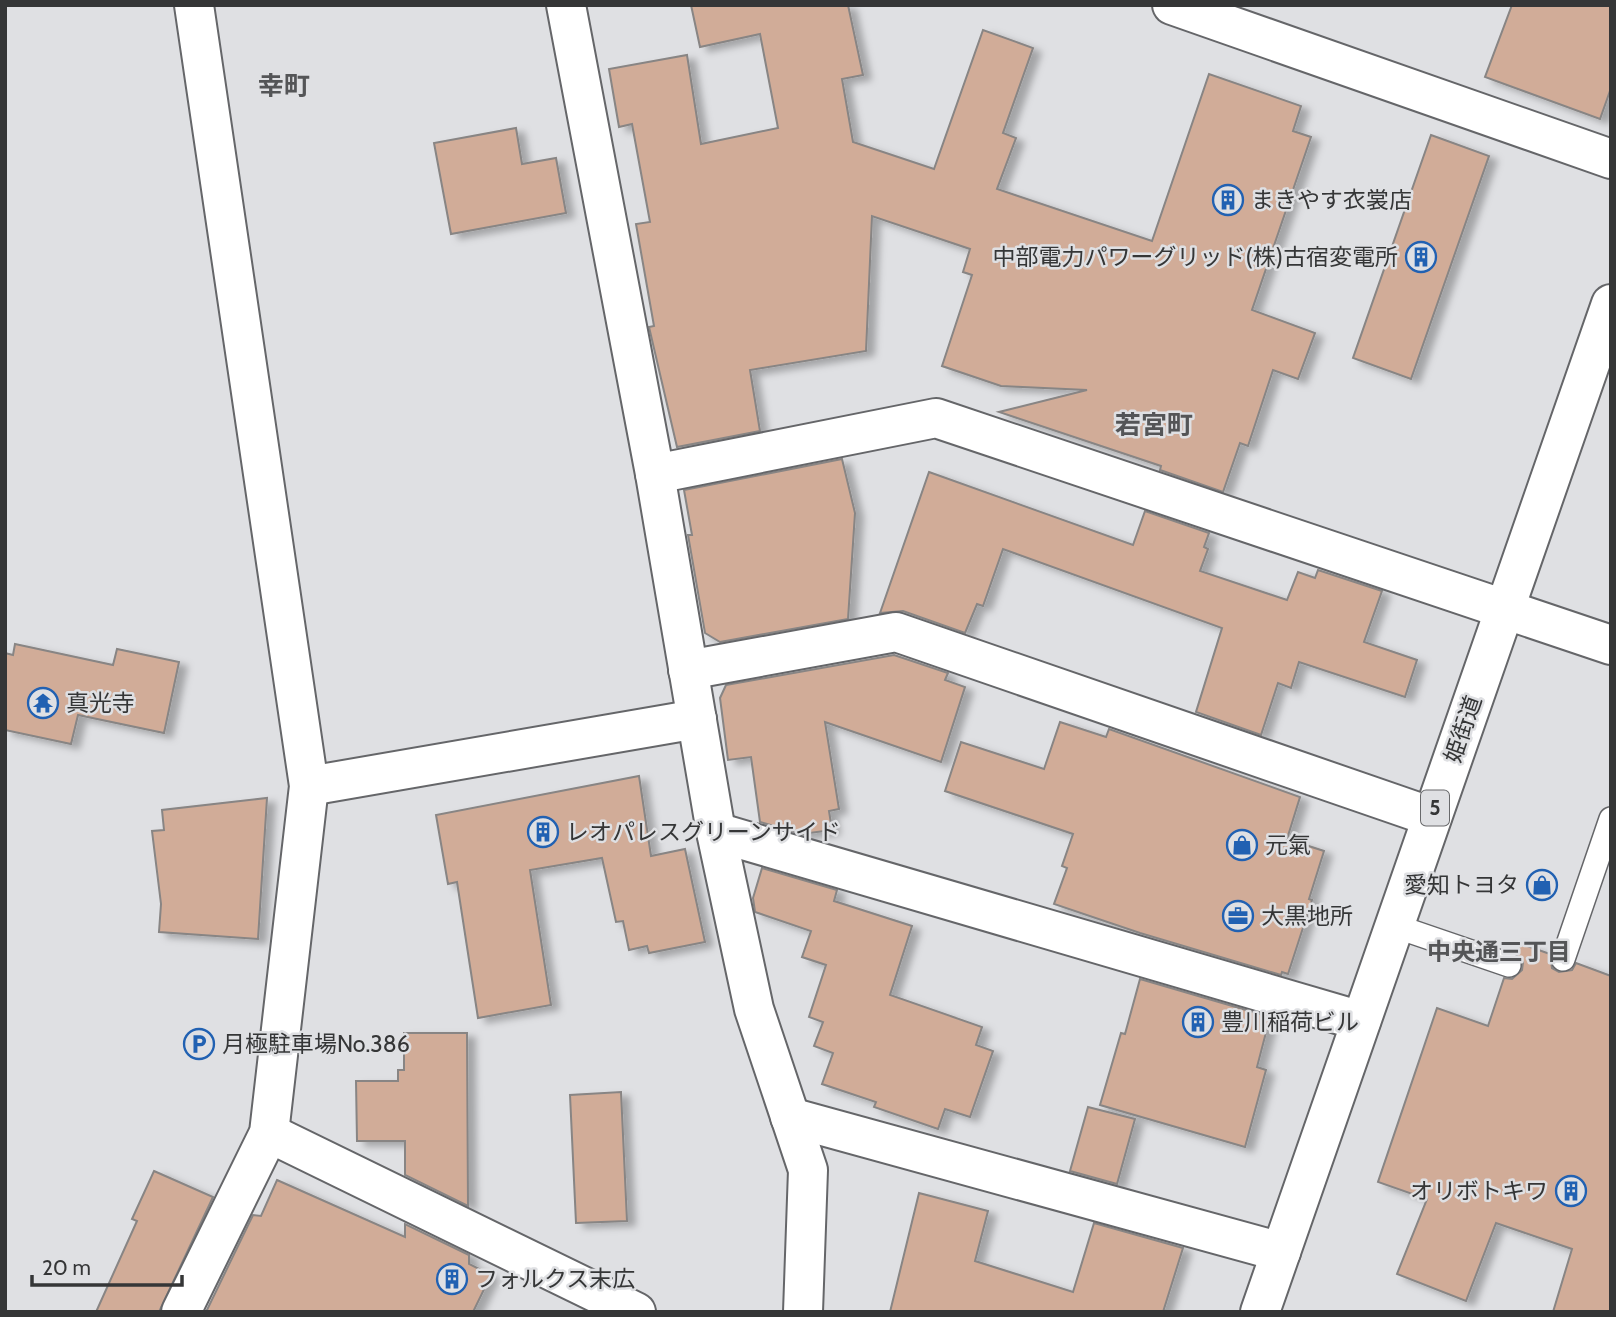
<svg xmlns="http://www.w3.org/2000/svg" width="1616" height="1317" viewBox="0 0 1616 1317" font-family="Cabin,'Noto Sans JP',sans-serif">
	<style>
		.building { fill: #d1ac98; stroke: #888584; stroke-width: 2; filter: url(#shadow) }
		.lines { fill: none; stroke-linecap: round; stroke-linejoin: round }
		.service-casing { stroke: #656669; stroke-width: 26 }
		.minor-casing { stroke: #656669; stroke-width: 42 }
		.primary-casing { stroke: #656669; stroke-width: 42 }
		.service { stroke: #fff; stroke-width: 23 }
		.minor { stroke: #fff; stroke-width: 38 }
		.primary { stroke: #fff; stroke-width: 38 }
		.labels { text-anchor: middle; stroke-width: 5; stroke-linejoin: round; paint-order: stroke }
		.shield { fill: #dfe0e3; stroke: #68696b; stroke-width: 2 }
		.shield-label { font-size: 21px; font-weight: bold; fill: #353637 }
		.poi-label { font-size: 23px; fill: #353637; stroke: #dfe0e3; text-anchor: start }
		.street-label { font-size: 23px; fill: #353637; stroke: #dfe0e3 }
		.neighbourhood-label { font-size: 24px; font-weight: bold; fill: #545557; stroke: #dfe0e3 }
		.quarter-label { font-size: 26px; font-weight: bold; fill: #545557; stroke: #dfe0e3 }
	</style>
	<defs>
		<filter id="shadow"><feDropShadow dx="8" dy="4.5" stdDeviation="3.5" flood-color="#0004"/></filter>
	</defs>
	<rect width="100%" height="100%" fill="#dfe0e3"/>
	<g class="building">
		<path d="M 691,5 L 848,5 L 863,75 L 842,79 L 853,142 L 934,169 L 983,30 L 1033,48 L 1003,133 L 1016,138 L 997,189 L 1152,241 L 1209,74 L 1301,106 L 1293,131 L 1311,137 L 1252,310 L 1315,333 L 1298,379 L 1273,370 L 1248,446 L 1240,443 L 1223,492 L 1160,470 L 1161,466 L 999,412 L 1087,390 L 1001,386 L 942,366 L 972,275 L 963,272 L 970,249 L 872,216 L 866,351 L 750,370 L 760,431 L 677,447 L 649,327 L 654,326 L 636,224 L 650,222 L 632,124 L 619,127 L 609,69 L 687,55 L 701,144 L 778,128 L 760,34 L 700,47 Z"/>
		<path d="M 1512,5 L 1611,5 L 1611,88 L 1600,119 L 1485,77 Z"/>
		<path d="M 516,128 L 522,164 L 556,158 L 566,213 L 451,234 L 434,143 Z"/>
		<path d="M 1431,135 L 1489,156 L 1411,379 L 1353,358 Z"/>
		<path d="M 842,459 L 855,513 L 848,619 L 720,642 L 705,633 L 688,535 L 692,535 L 684,490 Z"/>
		<path d="M 929,472 L 1133,545 L 1145,511 L 1209,533 L 1204,547 L 1208,549 L 1200,571 L 1287,600 L 1298,572 L 1315,578 L 1318,570 L 1382,591 L 1364,642 L 1417,660 L 1405,697 L 1299,662 L 1291,688 L 1278,683 L 1261,735 L 1196,712 L 1222,628 L 1003,549 L 983,606 L 977,604 L 965,633 L 903,611 L 880,613 Z"/>
		<path d="M 15,644 L 113,665 L 117,649 L 179,662 L 164,733 L 78,715 L 71,744 L 5,730 L 5,653 L 13,655 Z"/>
		<path d="M 894,655 L 948,673 L 945,680 L 965,687 L 941,762 L 825,722 L 839,809 L 829,811 L 832,830 L 802,834 L 760,822 L 751,757 L 728,760 L 720,698 L 726,685 Z"/>
		<path d="M 1060,722 L 1106,737 L 1109,729 L 1300,797 L 1287,839 L 1324,851 L 1309,899 L 1312,900 L 1288,974 L 1282,972 L 1281,975 L 1140,933 L 1054,904 L 1067,868 L 1062,866 L 1073,834 L 945,791 L 961,742 L 1044,769 Z"/>
		<path d="M 639,776 L 651,856 L 685,849 L 705,942 L 649,953 L 647,946 L 629,950 L 623,921 L 616,922 L 602,858 L 530,870 L 551,1005 L 478,1018 L 457,882 L 448,884 L 436,815 Z"/>
		<path d="M 267,798 L 258,939 L 159,932 L 161,904 L 152,831 L 164,830 L 162,810 Z"/>
		<path d="M 762,868 L 837,890 L 834,901 L 912,926 L 890,995 L 982,1027 L 976,1045 L 993,1051 L 970,1117 L 945,1109 L 938,1129 L 874,1107 L 876,1102 L 822,1084 L 833,1053 L 814,1046 L 823,1022 L 809,1017 L 826,965 L 802,957 L 811,931 L 755,912 L 753,898 Z"/>
		<path d="M 1516,942 L 1550,954 L 1552,968 L 1559,972 L 1572,970 L 1576,963 L 1611,976 L 1611,1312 L 1553,1312 L 1572,1249 L 1496,1223 L 1466,1301 L 1397,1274 L 1427,1199 L 1378,1182 L 1437,1008 L 1488,1026 L 1504,978 L 1512,979 L 1522,970 L 1523,962 L 1513,952 Z"/>
		<path d="M 1140,979 L 1270,1017 L 1257,1067 L 1266,1070 L 1245,1147 L 1100,1105 L 1121,1033 L 1125,1034 Z"/>
		<path d="M 404,1033 L 467,1033 L 468,1206 L 405,1175 L 405,1141 L 357,1141 L 356,1081 L 398,1081 L 398,1070 L 404,1070 Z"/>
		<path d="M 621,1092 L 627,1221 L 576,1223 L 570,1095 Z"/>
		<path d="M 1088,1107 L 1135,1119 L 1117,1184 L 1070,1171 Z"/>
		<path d="M 154,1171 L 213,1197 L 159,1312 L 96,1312 L 137,1221 L 132,1219 Z"/>
		<path d="M 277,1180 L 405,1237 L 405,1224 L 469,1255 L 469,1264 L 491,1275 L 473,1312 L 206,1312 L 253,1215 L 261,1216 Z"/>
		<path d="M 919,1193 L 988,1211 L 975,1261 L 1073,1292 L 1094,1223 L 1183,1248 L 1163,1312 L 890,1312 Z"/>
	</g>
	<g class="lines">
		<g class="service-casing">
			<g id="service">
				<path d="M 1395,926 L 1509,965"/>
				<path d="M 1563,959 L 1611,819"/>
			</g>
		</g>
		<g class="minor-casing">
			<g id="minor">
				<path d="M 566,5 L 655,474 L 716,832 L 754,1009 L 808,1170 L 803,1312"/>
				<path d="M 1172,5 L 1611,159"/>
				<path d="M 655,474 L 936,418 L 1611,645"/>
				<path d="M 688,670 L 896,632 L 1432,817"/>
				<path d="M 309,786 L 697,719"/>
				<path d="M 716,832 L 1361,1021"/>
				<path d="M 790,1117 L 1281,1252"/>
				<path d="M 269,1133 L 636,1312"/>
				<path d="M 181,1312 L 269,1133 L 309,786 L 194,5"/>
			</g>
		</g>
		<g class="primary-casing">
			<path id="primary" d="M 1260,1312 L 1611,304"/>
		</g>
		<use href="#service" class="service"/>
		<use href="#minor" class="minor"/>
		<use href="#primary" class="primary"/>
	</g>
	<defs>
		<g id="building-ring" transform="scale(1.575)"><circle r="9.5" fill="#dfe0e3" stroke="#2161b2" stroke-width="1.5"/><path d="M-4-6H4V6H1V3H-1V6H-4ZM-2.5-4.3h1.7v1.8h-1.7ZM.8-4.3h1.7v1.8H.8ZM-2.5-1h1.7V.8h-1.7ZM.8-1h1.7V.8H.8Z" fill="#2161b2"/></g>
		<g id="temple-ring" transform="scale(1.575)"><circle r="9.5" fill="#dfe0e3" stroke="#2161b2" stroke-width="1.5"/><path d="M0-6L5-2H3V0L6.5 2.5H4V6H1.5V3h-3V6H-4V2.5H-6.5L-3 0V-2H-5Z" fill="#2161b2"/></g>
		<g id="shop-ring" transform="scale(1.575)"><circle r="9.5" fill="#dfe0e3" stroke="#2161b2" stroke-width="1.5"/><path d="M-5-2.5h2.3a2.7 3.5 0 0 1 5.4 0H5L5.5 6h-11ZM-1.5-2.5h3a1.5 2.3 0 0 0-3 0Z" fill="#2161b2"/></g>
		<g id="office-ring" transform="scale(1.575)"><circle r="9.5" fill="#dfe0e3" stroke="#2161b2" stroke-width="1.5"/><path d="M-6-3h4V-5.5h4V-3h4V5H-6ZM-1-4.5V-3h2v-1.5ZM-6 0V1H6V0Z" fill="#2161b2"/></g>
		<g id="parking-ring" transform="scale(1.575)"><circle r="9.5" fill="#dfe0e3" stroke="#2161b2" stroke-width="1.5"/><path d="M-3.5-5.5H1a3.5 3.5 0 0 1 0 7H-1V5.5H-3.5ZM-1-3.4V-.6H.8a1.4 1.4 0 0 0 0-2.8Z" fill="#2161b2"/></g>
	</defs>
	<g fill-rule="evenodd">
		<use href="#building-ring" x="1228" y="200"/>
		<use href="#building-ring" x="1421" y="257"/>
		<use href="#temple-ring" x="43" y="703"/>
		<use href="#building-ring" x="543" y="832"/>
		<use href="#shop-ring" x="1242" y="845"/>
		<use href="#shop-ring" x="1542" y="885"/>
		<use href="#office-ring" x="1238" y="916"/>
		<use href="#building-ring" x="1198" y="1022"/>
		<use href="#parking-ring" x="199" y="1044"/>
		<use href="#building-ring" x="1571" y="1191"/>
		<use href="#building-ring" x="452" y="1279"/>
	</g>
	<g class="labels">
		<rect class="shield" x="1421" y="790.5" width="28" height="35" rx="5"/>
		<g class="shield-label">
			<text x="1435" y="815">5</text>
		</g>
		<g class="poi-label">
			<text x="1251" y="208">まきやす衣裳店</text>
			<text x="1398" y="265" text-anchor="end">中部電力パワーグリッド(株)古宿変電所</text>
			<text x="66" y="711">真光寺</text>
			<text x="566" y="840">レオパレスグリーンサイド</text>
			<text x="1265" y="853">元氣</text>
			<text x="1519" y="893" text-anchor="end">愛知トヨタ</text>
			<text x="1261" y="924">大黒地所</text>
			<text x="1221" y="1030">豊川稲荷ビル</text>
			<text x="222" y="1052">月極駐車場No.386</text>
			<text x="1548" y="1199" text-anchor="end">オリボトキワ</text>
			<text x="475" y="1287">フォルクス末広</text>
		</g>
		<g class="street-label">
			<text transform="translate(1463 729) rotate(-71)" y="8">姫街道</text>
		</g>
		<g class="neighbourhood-label">
			<text x="1499" y="960">中央通三丁目</text>
		</g>
		<g class="quarter-label">
			<text x="284" y="95">幸町</text>
			<text x="1154" y="434">若宮町</text>
		</g>
	</g>
	<rect width="1616" height="1317" fill="none" stroke="#353637" stroke-width="14"/>
	<path d="M32 1275v10h150v-10" fill="none" stroke="#353637" stroke-width="3.5"/>
	<text x="42" y="1275" font-size="21" fill="#353637" stroke="#dfe0e3" stroke-width="5" paint-order="stroke">20 m</text>
</svg>
